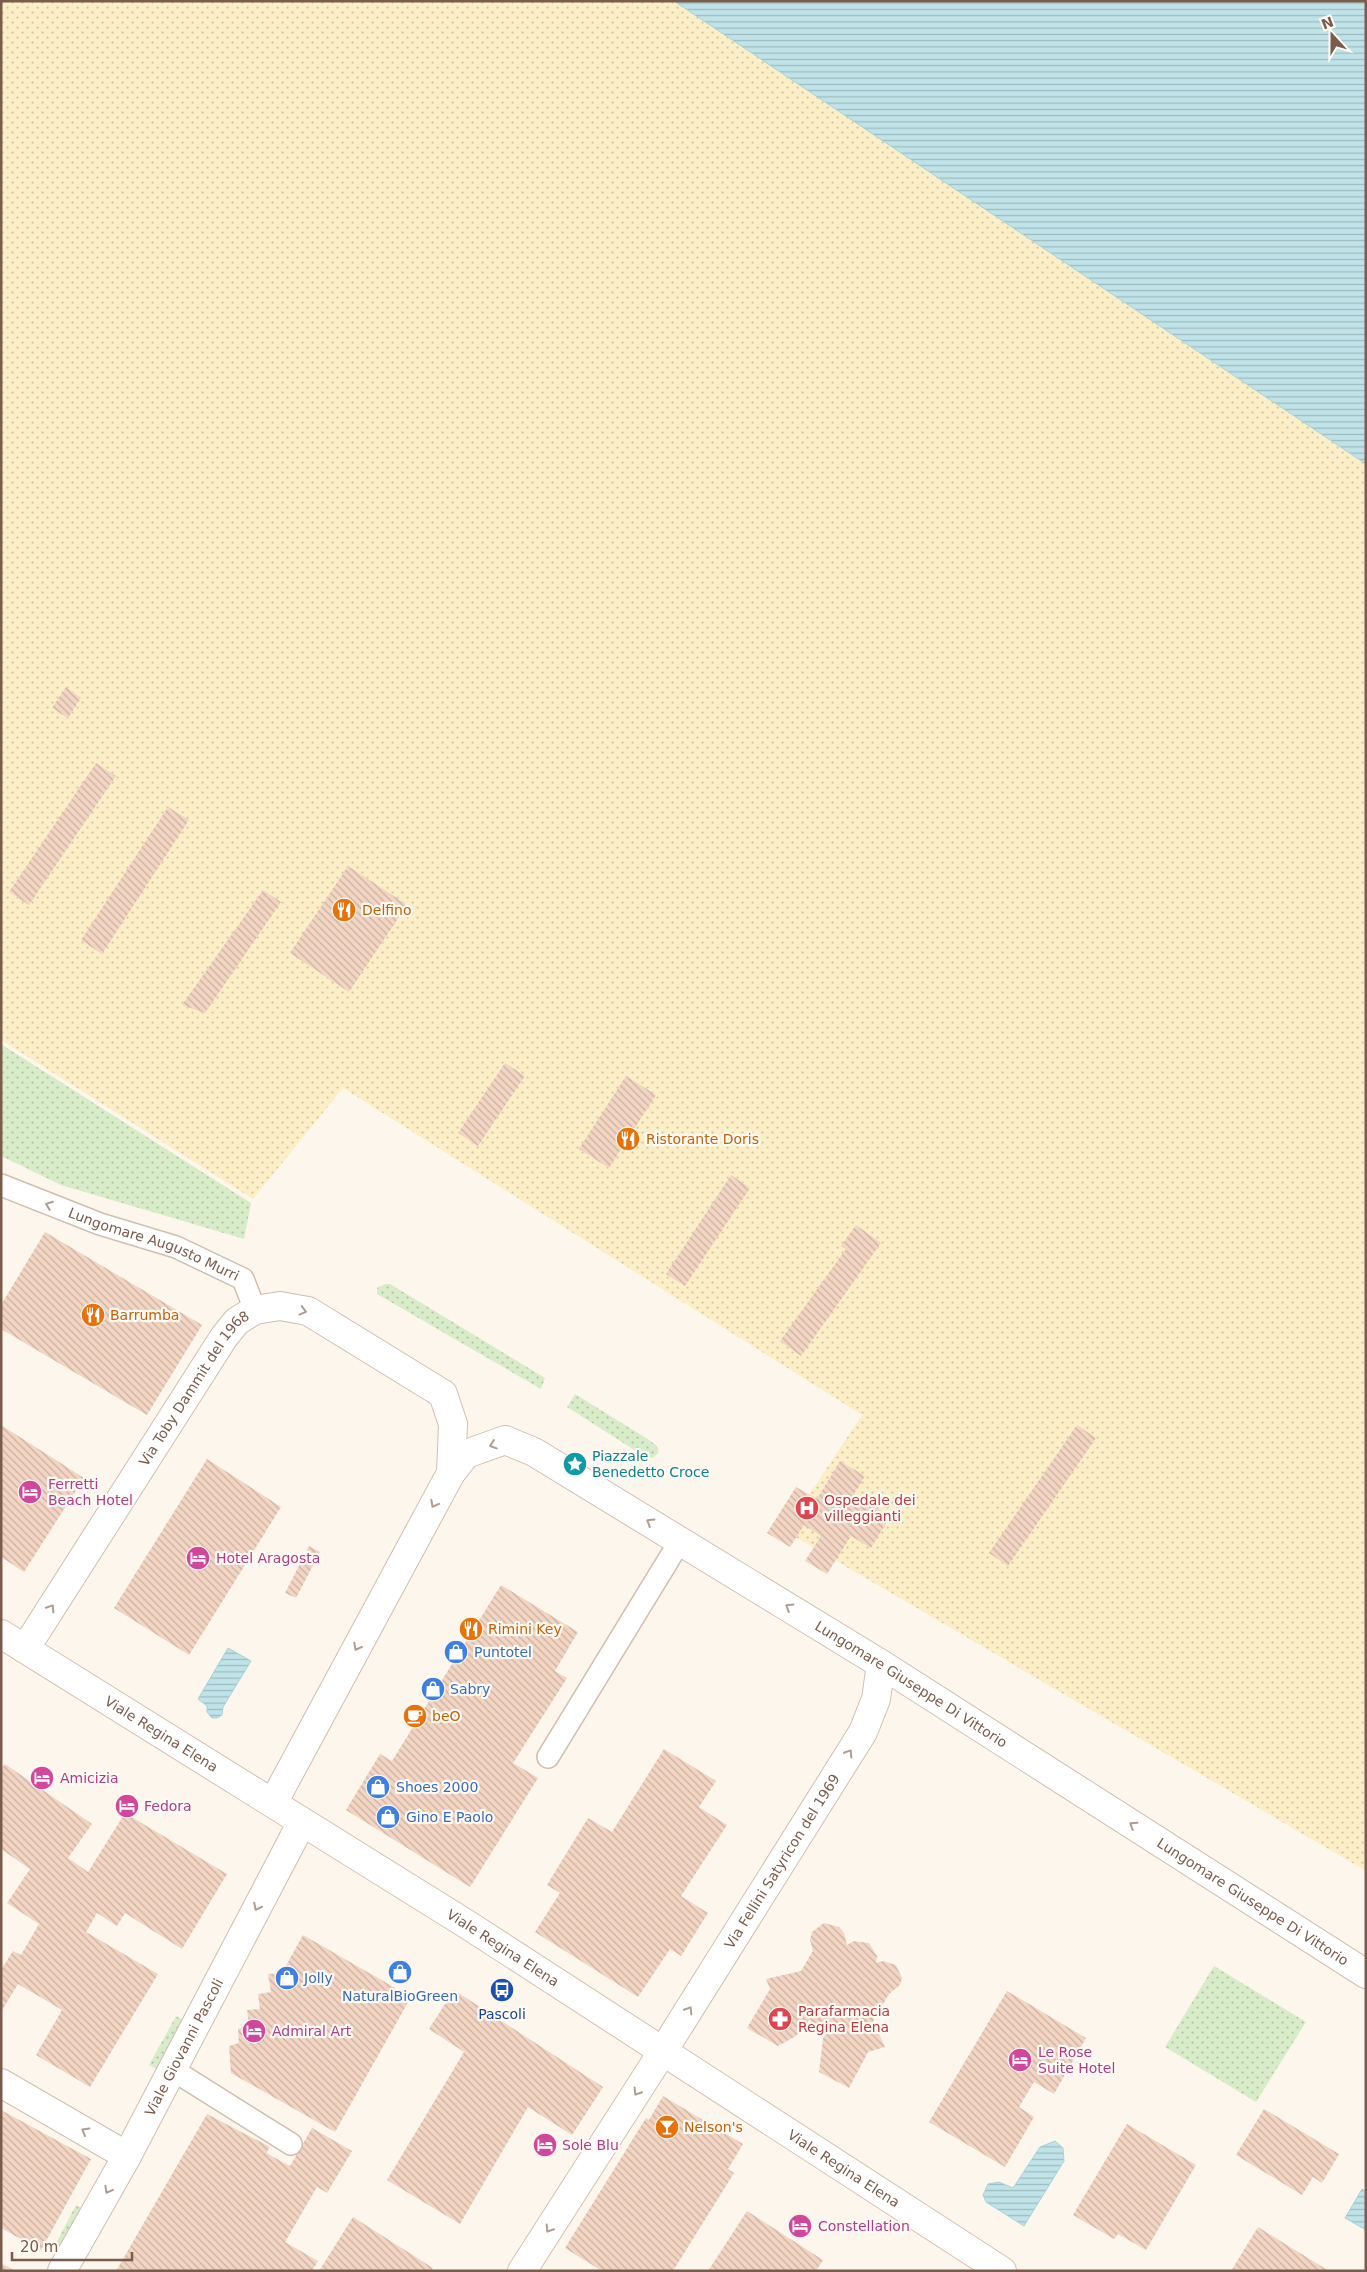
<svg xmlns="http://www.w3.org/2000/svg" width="1367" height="2272" viewBox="0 0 1367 2272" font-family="'DejaVu Sans',sans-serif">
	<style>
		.grass { fill: url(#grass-dots) }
		.sand { fill: url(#sand-dots) }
		.water { fill: url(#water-rules); stroke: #a5d3da }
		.building { fill: url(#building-back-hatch) }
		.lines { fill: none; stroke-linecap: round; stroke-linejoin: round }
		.lane-casing { stroke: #d1beb0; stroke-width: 24 }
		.street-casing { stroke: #d1beb0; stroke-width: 30 }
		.secondary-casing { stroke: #d6c0b0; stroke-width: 30 }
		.lane { stroke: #fff; stroke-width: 21 }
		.street { stroke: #fff; stroke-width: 28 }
		.secondary { stroke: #fff; stroke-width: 28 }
		.oneway { stroke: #af9d94 }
		.labels { text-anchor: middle; stroke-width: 4.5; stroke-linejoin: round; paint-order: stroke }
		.food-label { font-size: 14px; fill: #c56008; stroke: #fffaf3; text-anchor: start }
		.street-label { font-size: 14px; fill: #7a5c4d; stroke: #fffaf3 }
		.culture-label { font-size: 14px; fill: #0d838f; stroke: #fffaf3; text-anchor: start }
		.hotel-label { font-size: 14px; fill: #b23c85; stroke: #fffaf3; text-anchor: start }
		.health-label { font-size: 14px; fill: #be3a42; stroke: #fffaf3; text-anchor: start }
		.shop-label { font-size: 14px; fill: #366cbe; stroke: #fffaf3; text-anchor: start }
		.transit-label { font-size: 14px; fill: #164399; stroke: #fffaf3 }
	</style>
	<defs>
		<pattern id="grass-dots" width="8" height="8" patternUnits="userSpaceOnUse" patternTransform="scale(1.25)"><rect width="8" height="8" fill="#d8ecc9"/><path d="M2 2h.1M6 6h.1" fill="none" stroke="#b4c2a5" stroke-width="1.8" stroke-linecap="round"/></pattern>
		<pattern id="sand-dots" width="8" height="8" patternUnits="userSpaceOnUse" patternTransform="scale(1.25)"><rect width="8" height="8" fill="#fcefc7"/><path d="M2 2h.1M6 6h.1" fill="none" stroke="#d1c5a4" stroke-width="1.8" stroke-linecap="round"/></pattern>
		<pattern id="water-rules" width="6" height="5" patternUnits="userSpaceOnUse" patternTransform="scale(1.25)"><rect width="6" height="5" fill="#bfe3e8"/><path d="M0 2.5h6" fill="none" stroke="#a0bbbe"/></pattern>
		<pattern id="building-back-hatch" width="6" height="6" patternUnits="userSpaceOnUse" patternTransform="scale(1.25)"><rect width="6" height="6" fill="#f3d5c3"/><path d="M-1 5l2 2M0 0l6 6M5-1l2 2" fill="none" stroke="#cab0a1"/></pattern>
	</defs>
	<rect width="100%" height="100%" fill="#fdf6ec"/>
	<g class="grass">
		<path d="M 1,1044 L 251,1203 L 244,1239 L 61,1185 L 1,1156 Z"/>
		<path d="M 385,1284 L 390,1284 L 400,1290 L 545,1378 L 541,1389 L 377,1294 L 377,1288 Z"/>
		<path d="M 575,1394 L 646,1438 L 656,1445 L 659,1452 L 654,1457 L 647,1458 L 567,1407 Z"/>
		<path d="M 1214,1966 L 1306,2022 L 1256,2102 L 1165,2047 Z"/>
		<path d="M 176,2016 L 185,2021 L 158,2070 L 149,2065 Z"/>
		<path d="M 76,2205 L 85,2210 L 62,2254 L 53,2249 Z"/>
	</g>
	<path class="sand" d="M 1,1 L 674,1 L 1366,464 L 1366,1871 L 785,1531 L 862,1415 L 343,1088 L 253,1199 L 1,1040 Z"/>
	<g class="water">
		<path d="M 674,1 L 1366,1 L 1366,464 Z"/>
		<path d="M 228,1648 L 251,1661 L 223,1707 L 222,1715 L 217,1718 L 212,1718 L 207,1712 L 207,1706 L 198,1699 Z"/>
		<path d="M 1055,2141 L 1063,2148 L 1064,2161 L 1024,2226 L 986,2202 L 983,2195 L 988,2184 L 999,2182 L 1013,2188 L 1040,2147 Z"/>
		<path d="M 1362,2189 L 1366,2192 L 1366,2230 L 1345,2218 Z"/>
	</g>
	<g class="building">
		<path d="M 66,687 L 81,698 L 68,718 L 52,708 Z"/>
		<path d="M 96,763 L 116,776 L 29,905 L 9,892 Z"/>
		<path d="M 168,807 L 189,820 L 102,954 L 81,940 Z"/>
		<path d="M 348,866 L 407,905 L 349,992 L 290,953 Z"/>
		<path d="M 263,890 L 281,902 L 205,1013 L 182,1005 Z"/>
		<path d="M 505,1063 L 525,1076 L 478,1146 L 458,1133 Z"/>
		<path d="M 626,1076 L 656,1095 L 609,1168 L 579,1149 Z"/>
		<path d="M 731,1175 L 750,1188 L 685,1286 L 666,1274 Z"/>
		<path d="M 856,1225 L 881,1243 L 801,1356 L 780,1341 L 846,1249 L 841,1246 Z"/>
		<path d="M 45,1232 L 202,1325 L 147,1415 L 1,1329 L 1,1305 Z"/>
		<path d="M 1,1425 L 84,1478 L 24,1572 L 1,1557 Z"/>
		<path d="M 1077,1425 L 1096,1438 L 1008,1566 L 989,1553 Z"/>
		<path d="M 207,1459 L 281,1507 L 189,1655 L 114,1608 Z"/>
		<path d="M 840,1461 L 865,1476 L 854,1494 L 890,1517 L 871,1548 L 851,1536 L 827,1574 L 805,1561 L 821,1536 L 804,1525 L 790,1547 L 767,1533 L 796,1487 L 817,1499 Z"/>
		<path d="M 309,1546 L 320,1552 L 296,1598 L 285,1593 Z"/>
		<path d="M 501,1585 L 578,1632 L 555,1671 L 567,1678 L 513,1763 L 538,1778 L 470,1887 L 346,1810 L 380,1754 L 392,1761 Z"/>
		<path d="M 664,1749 L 716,1781 L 699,1807 L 727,1825 L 681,1896 L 708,1913 L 681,1956 L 670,1949 L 638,1997 L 535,1932 L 560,1893 L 547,1885 L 588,1818 L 612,1832 Z"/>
		<path d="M 5,1764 L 92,1824 L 68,1858 L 88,1872 L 125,1813 L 227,1874 L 182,1949 L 125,1913 L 117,1926 L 97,1913 L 86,1932 L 158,1974 L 90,2087 L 36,2055 L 62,2010 L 18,1984 L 1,2012 L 1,1970 L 13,1951 L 21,1955 L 39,1924 L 7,1903 L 30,1869 L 1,1849 L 1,1769 Z"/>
		<path d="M 824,1923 L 839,1927 L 844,1933 L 847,1945 L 854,1941 L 869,1943 L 877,1956 L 876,1963 L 883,1961 L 896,1965 L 902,1978 L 900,1985 L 889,1994 L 873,2021 L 885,2047 L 868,2052 L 849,2088 L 819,2072 L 823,2039 L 829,2025 L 813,2034 L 810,2019 L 796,2036 L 778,2046 L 747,2028 L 770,1989 L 766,1979 L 801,1971 L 813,1951 L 810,1940 L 812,1932 Z"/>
		<path d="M 303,1935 L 411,1997 L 335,2132 L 231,2073 L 229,2046 L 239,2043 L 238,2029 L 249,2025 L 247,2010 L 260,2009 L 258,1994 L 271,1992 L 268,1974 L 282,1973 Z"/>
		<path d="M 454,1990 L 603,2087 L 572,2135 L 528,2107 L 460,2224 L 387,2180 L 464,2052 L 429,2029 Z"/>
		<path d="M 1007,1991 L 1086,2038 L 1054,2094 L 1034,2082 L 1019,2107 L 1034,2117 L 1005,2167 L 929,2122 Z"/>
		<path d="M 663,2096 L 743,2144 L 728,2169 L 734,2173 L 673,2271 L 602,2271 L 565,2248 L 646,2118 L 649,2120 Z"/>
		<path d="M 1264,2109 L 1339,2154 L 1322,2183 L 1313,2177 L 1302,2195 L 1236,2155 Z"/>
		<path d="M 1,2110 L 91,2159 L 41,2250 L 1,2228 Z"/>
		<path d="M 207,2114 L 270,2147 L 266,2153 L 290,2166 L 312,2128 L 352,2151 L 327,2193 L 317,2187 L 285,2242 L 318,2261 L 312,2271 L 116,2271 Z"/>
		<path d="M 1127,2124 L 1196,2165 L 1146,2250 L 1118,2234 L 1114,2239 L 1073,2215 Z"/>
		<path d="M 747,2211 L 823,2260 L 816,2271 L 708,2271 Z"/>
		<path d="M 353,2217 L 433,2268 L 431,2271 L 319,2271 Z"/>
		<path d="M 1258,2227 L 1329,2271 L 1231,2271 Z"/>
		<path d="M 1,2263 L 15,2271 L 1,2271 Z"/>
	</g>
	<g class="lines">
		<g class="lane-casing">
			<g id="lane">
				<path id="s1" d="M 1,1185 L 100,1224 L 176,1247 L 243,1279 L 255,1310"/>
				<path d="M 548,1757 L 680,1541"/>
				<path d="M 173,2070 L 291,2144"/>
			</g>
		</g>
		<g class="street-casing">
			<g id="street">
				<path id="s2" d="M 451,1473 L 466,1454 L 505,1440 L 534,1452 L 881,1664 L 1366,1974"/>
				<path id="s3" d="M 25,1649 L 224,1337 L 237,1321 L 255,1310 L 280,1306 L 308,1311 L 443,1394 L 453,1424 L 451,1473 L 273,1803"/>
				<path id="s4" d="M 663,2051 L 863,1732 L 876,1699 L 881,1664"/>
				<path d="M 1,2083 L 127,2156"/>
				<path id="s5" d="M 62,2271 L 127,2156 L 302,1822"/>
			</g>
		</g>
		<g class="secondary-casing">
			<g id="secondary">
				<path id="s6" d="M 1,1634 L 468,1925 L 1002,2271"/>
				<path d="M 522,2271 L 663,2051"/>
			</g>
		</g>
		<use href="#lane" class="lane"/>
		<use href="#street" class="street"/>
		<use href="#secondary" class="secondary"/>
	</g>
	<defs><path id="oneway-chevron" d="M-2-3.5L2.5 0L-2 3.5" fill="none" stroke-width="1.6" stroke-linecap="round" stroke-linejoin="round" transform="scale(1.25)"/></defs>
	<g class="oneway">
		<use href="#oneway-chevron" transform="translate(49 1205) rotate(-159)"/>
		<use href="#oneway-chevron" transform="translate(303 1311) rotate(15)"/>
		<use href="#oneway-chevron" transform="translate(493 1445) rotate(161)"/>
		<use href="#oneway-chevron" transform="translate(434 1504) rotate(118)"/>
		<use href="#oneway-chevron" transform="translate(650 1522) rotate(-148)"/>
		<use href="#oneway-chevron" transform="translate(789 1607) rotate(-148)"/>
		<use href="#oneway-chevron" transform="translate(51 1608) rotate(-58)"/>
		<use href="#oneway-chevron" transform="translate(357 1647) rotate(118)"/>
		<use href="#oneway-chevron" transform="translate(849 1753) rotate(-58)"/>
		<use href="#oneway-chevron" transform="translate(1133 1825) rotate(-147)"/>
		<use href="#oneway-chevron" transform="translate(257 1907) rotate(117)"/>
		<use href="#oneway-chevron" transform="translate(689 2010) rotate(-58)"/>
		<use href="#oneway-chevron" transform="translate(637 2092) rotate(122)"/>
		<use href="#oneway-chevron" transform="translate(85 2131) rotate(-150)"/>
		<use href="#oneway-chevron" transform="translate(108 2190) rotate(119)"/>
		<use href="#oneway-chevron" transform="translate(549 2229) rotate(123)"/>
	</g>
	<defs>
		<g id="restaurant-disc" transform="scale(1.25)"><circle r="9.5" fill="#e8710a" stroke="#fffaf3"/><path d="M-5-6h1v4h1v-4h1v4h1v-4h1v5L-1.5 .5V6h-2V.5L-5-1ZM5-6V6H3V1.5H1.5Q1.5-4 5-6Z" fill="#fff"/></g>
		<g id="sight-disc" transform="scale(1.25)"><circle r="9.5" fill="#0f9aa8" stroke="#fffaf3"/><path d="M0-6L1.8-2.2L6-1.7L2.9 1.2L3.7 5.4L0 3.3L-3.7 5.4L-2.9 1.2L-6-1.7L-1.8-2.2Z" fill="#fff"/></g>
		<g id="hotel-disc" transform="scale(1.25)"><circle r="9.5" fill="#d1479c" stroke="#fffaf3"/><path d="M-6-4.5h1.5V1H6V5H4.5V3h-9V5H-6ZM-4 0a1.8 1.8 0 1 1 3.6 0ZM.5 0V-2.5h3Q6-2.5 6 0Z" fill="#fff"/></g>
		<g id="hospital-disc" transform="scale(1.25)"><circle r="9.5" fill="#e0444e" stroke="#fffaf3"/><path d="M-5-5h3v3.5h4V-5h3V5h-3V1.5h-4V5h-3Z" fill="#fff"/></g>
		<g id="shop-disc" transform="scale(1.25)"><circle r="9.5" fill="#3f7fe0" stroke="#fffaf3"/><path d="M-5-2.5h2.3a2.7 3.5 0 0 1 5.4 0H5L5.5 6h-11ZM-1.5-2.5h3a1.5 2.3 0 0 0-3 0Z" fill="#fff"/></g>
		<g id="cafe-disc" transform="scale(1.25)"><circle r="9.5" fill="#e8710a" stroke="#fffaf3"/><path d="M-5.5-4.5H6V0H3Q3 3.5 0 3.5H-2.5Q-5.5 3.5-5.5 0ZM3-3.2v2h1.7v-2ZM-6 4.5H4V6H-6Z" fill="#fff"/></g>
		<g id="bus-disc" transform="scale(1.25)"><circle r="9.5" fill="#1a4fb4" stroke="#fffaf3"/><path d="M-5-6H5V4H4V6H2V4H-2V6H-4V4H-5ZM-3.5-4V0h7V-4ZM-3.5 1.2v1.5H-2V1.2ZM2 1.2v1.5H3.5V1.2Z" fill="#fff"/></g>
		<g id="pharmacy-disc" transform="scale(1.25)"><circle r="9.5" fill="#e0444e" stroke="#fffaf3"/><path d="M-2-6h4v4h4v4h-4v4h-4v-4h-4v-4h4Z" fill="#fff"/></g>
		<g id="bar-disc" transform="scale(1.25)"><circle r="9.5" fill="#e8710a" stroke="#fffaf3"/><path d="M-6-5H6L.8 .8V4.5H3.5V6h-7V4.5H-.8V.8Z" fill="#fff"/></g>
	</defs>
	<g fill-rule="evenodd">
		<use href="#restaurant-disc" x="344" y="910"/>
		<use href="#restaurant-disc" x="628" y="1139"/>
		<use href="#restaurant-disc" x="93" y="1315"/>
		<use href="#sight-disc" x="575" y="1464"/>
		<use href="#hotel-disc" x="30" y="1492"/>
		<use href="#hospital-disc" x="807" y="1508"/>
		<use href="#hotel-disc" x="198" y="1558"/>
		<use href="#restaurant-disc" x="471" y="1629"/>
		<use href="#shop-disc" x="456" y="1652"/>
		<use href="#shop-disc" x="433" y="1689"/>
		<use href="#cafe-disc" x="415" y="1716"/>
		<use href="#hotel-disc" x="42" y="1778"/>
		<use href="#shop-disc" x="378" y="1787"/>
		<use href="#hotel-disc" x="127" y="1806"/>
		<use href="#shop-disc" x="388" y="1817"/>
		<use href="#shop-disc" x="400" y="1972"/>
		<use href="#shop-disc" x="287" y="1978"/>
		<use href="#bus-disc" x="502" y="1990"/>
		<use href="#pharmacy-disc" x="780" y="2019"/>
		<use href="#hotel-disc" x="254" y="2031"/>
		<use href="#hotel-disc" x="1020" y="2060"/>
		<use href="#bar-disc" x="667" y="2127"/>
		<use href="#hotel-disc" x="545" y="2145"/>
		<use href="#hotel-disc" x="800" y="2226"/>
	</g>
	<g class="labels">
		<g class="food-label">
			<text x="362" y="915">Delfino</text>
			<text x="646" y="1144">Ristorante Doris</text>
			<text x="110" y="1320">Barrumba</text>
			<text x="488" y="1634">Rimini Key</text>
			<text x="432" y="1721">beO</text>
			<text x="684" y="2132">Nelson's</text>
		</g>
		<g class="street-label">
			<text dy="5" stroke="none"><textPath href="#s1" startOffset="164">Lungomare Augusto Murri</textPath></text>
			<text dy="5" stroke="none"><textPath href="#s3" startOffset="311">Via Toby Dammit del 1968</textPath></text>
			<text dy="5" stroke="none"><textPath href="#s2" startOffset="540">Lungomare Giuseppe Di Vittorio</textPath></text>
			<text dy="5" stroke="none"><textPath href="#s6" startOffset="189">Viale Regina Elena</textPath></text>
			<text dy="5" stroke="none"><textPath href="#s4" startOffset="224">Via Fellini Satyricon del 1969</textPath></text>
			<text dy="5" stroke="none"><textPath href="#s2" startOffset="945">Lungomare Giuseppe Di Vittorio</textPath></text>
			<text dy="5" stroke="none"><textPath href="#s6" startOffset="592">Viale Regina Elena</textPath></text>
			<text dy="5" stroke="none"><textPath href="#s5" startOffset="255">Viale Giovanni Pascoli</textPath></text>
			<text dy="5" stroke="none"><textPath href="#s6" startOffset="998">Viale Regina Elena</textPath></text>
		</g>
		<g class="culture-label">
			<text x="592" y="1461">Piazzale<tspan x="592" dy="16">Benedetto Croce</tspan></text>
		</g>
		<g class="hotel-label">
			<text x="48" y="1489">Ferretti<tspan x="48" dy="16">Beach Hotel</tspan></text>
			<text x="216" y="1563">Hotel Aragosta</text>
			<text x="60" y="1783">Amicizia</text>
			<text x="144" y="1811">Fedora</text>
			<text x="272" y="2036">Admiral Art</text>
			<text x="1038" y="2057">Le Rose<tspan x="1038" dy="16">Suite Hotel</tspan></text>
			<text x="562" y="2150">Sole Blu</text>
			<text x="818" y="2231">Constellation</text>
		</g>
		<g class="health-label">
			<text x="824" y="1505">Ospedale dei<tspan x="824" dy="16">villeggianti</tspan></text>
			<text x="798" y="2016">Parafarmacia<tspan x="798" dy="16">Regina Elena</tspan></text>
		</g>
		<g class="shop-label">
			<text x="474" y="1657">Puntotel</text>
			<text x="450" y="1694">Sabry</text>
			<text x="396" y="1792">Shoes 2000</text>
			<text x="406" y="1822">Gino E Paolo</text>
			<text x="304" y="1983">Jolly</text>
			<text x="400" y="2001" text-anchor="middle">NaturalBioGreen</text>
		</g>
		<g class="transit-label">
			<text x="502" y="2019">Pascoli</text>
		</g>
	</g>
	<rect width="1367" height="2272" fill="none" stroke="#7a5c4d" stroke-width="5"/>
	<g transform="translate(1332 35) rotate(339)" stroke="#fffaf3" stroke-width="4" paint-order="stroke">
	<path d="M0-4L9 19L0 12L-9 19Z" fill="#7a5c4d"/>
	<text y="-8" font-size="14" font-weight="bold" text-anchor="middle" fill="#7a5c4d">N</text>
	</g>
	<path d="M12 2252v8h120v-8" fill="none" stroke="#7a5c4d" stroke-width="2.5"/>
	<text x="20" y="2252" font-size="15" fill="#7a5c4d" stroke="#fffaf3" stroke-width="4" paint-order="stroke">20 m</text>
</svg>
